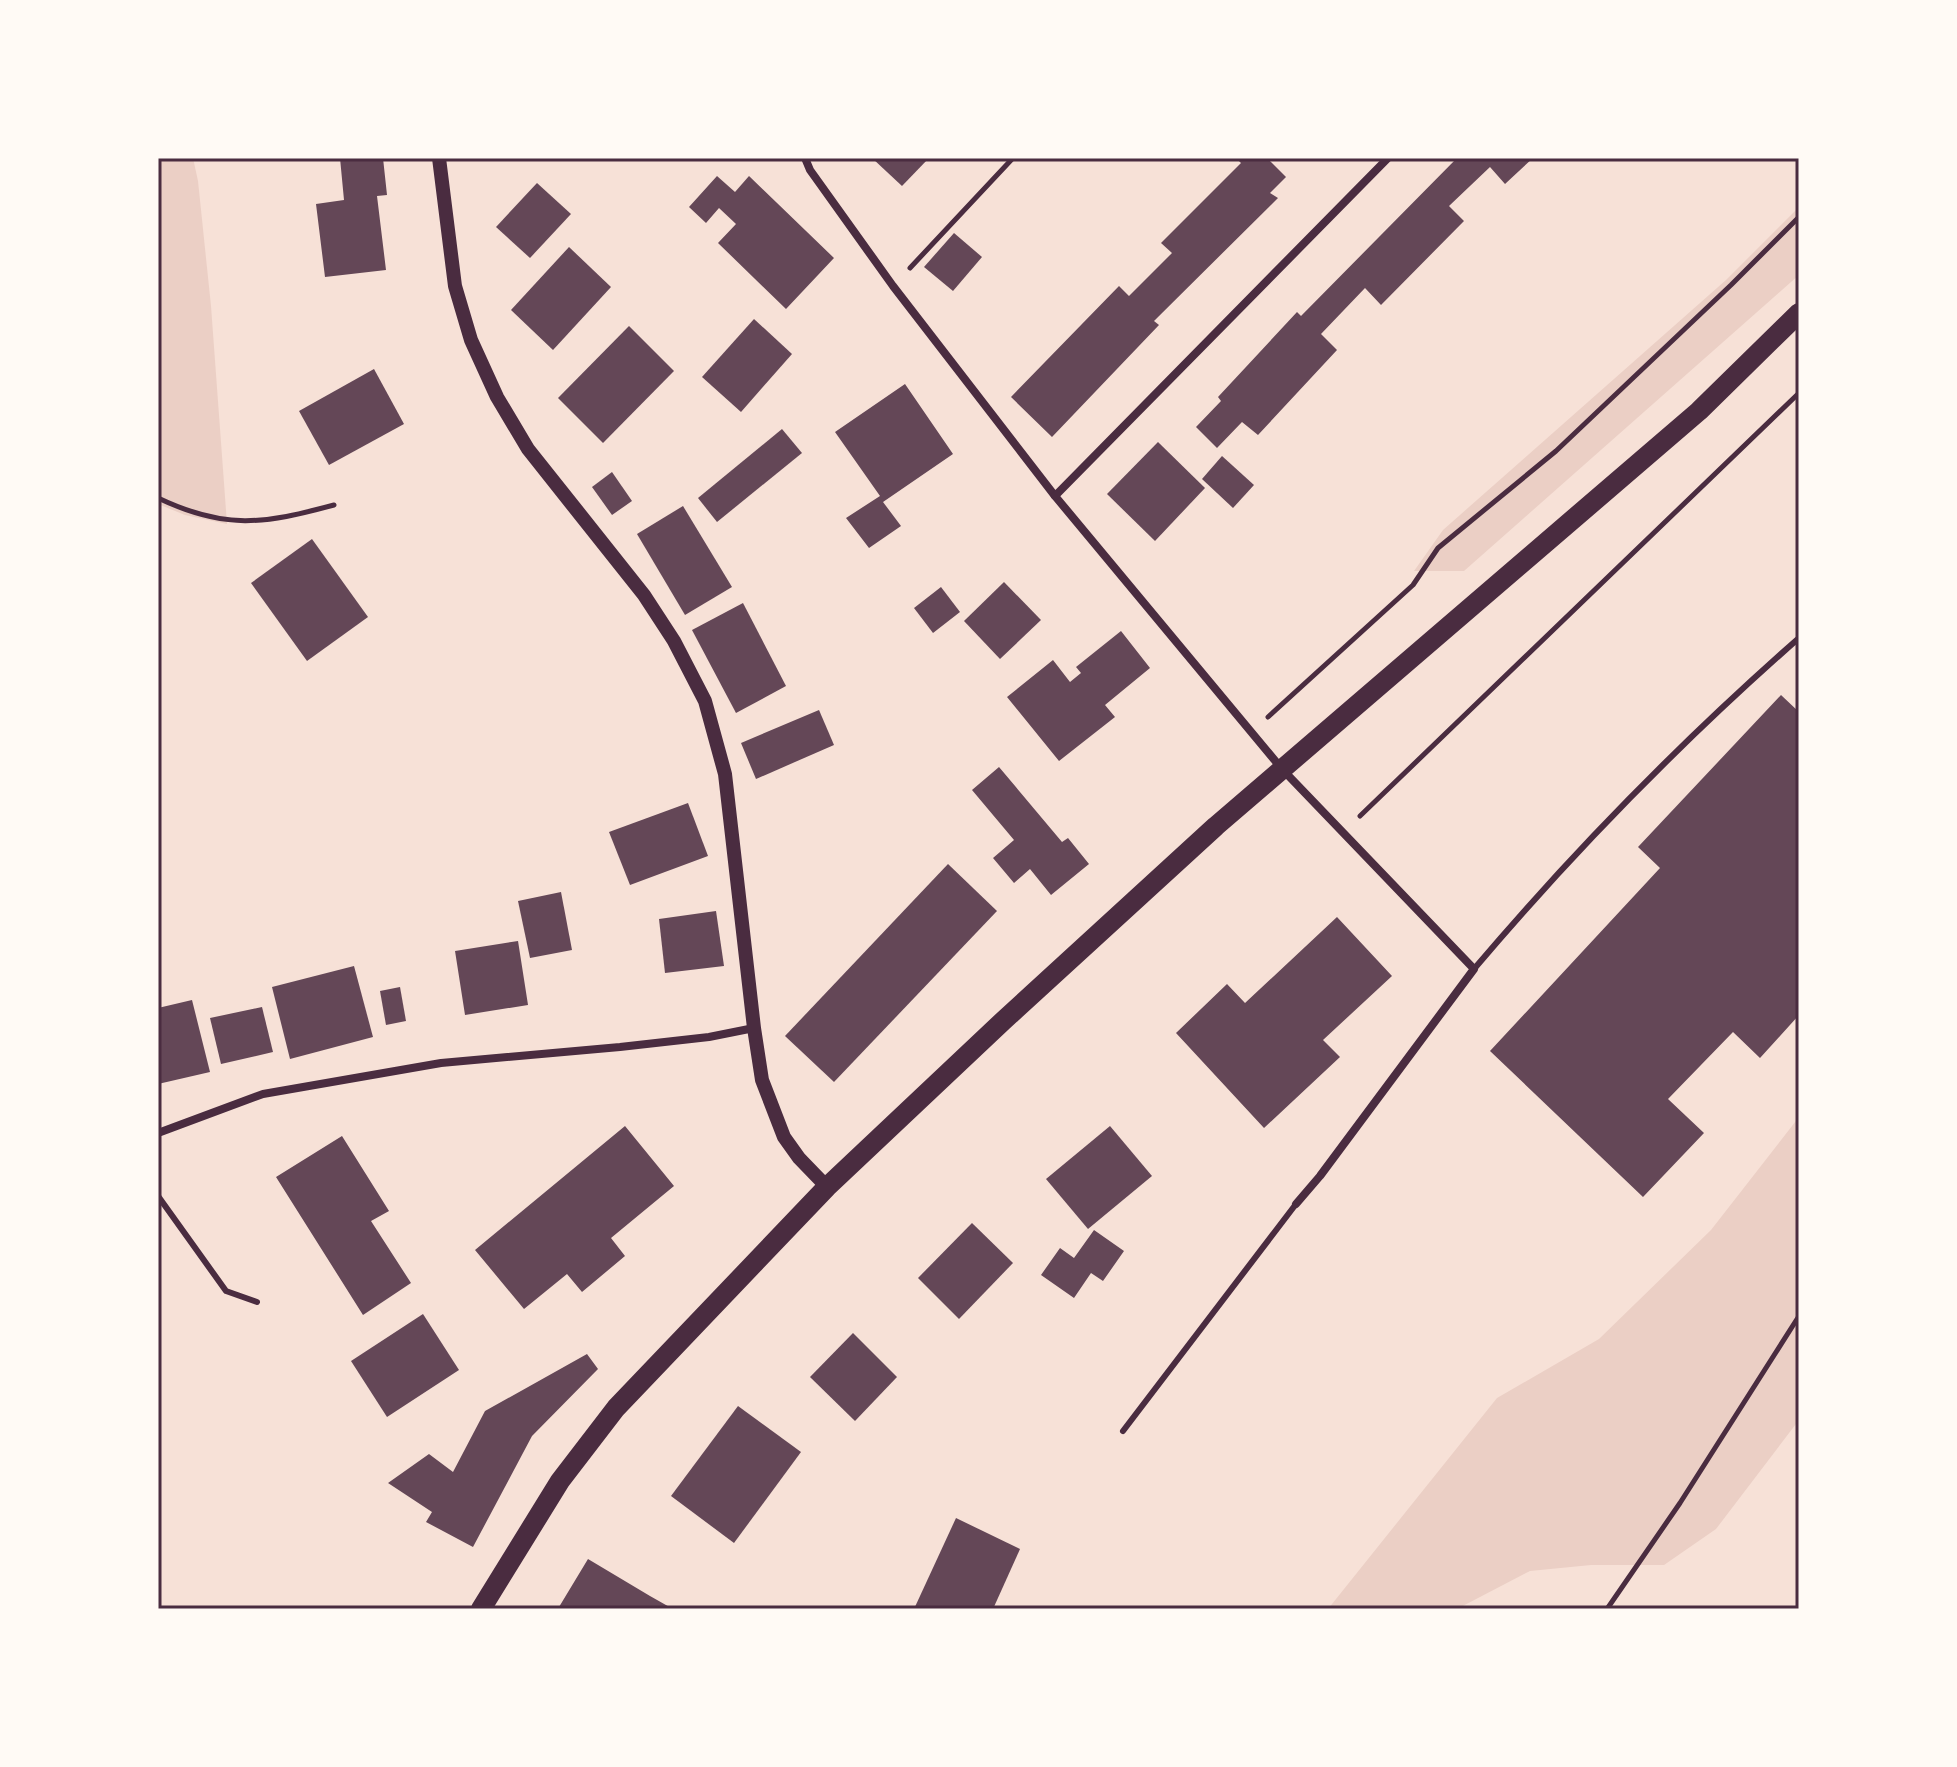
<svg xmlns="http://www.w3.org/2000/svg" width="1957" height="1767" viewBox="0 0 1957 1767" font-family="Figtree,sans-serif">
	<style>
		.green { fill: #ebcfc5 }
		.building { fill: #644757 }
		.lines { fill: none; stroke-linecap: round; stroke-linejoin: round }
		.path { stroke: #4a2c40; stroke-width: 5 }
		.service { stroke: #4a2c40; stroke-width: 6 }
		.minor { stroke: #4a2c40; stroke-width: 8 }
		.tertiary { stroke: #4a2c40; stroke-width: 14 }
		.primary { stroke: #4a2c40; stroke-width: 20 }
		.neatline { fill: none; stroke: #4a2c40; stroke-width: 3 }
	</style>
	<rect width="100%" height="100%" fill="#f7e1d7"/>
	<g class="green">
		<path d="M 158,158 L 193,158 L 198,181 L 211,306 L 227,524 L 185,515 L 158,504 Z"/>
		<path d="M 1799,207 L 1799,275 L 1464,571 L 1414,571 L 1443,530 L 1726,280 Z"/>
		<path d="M 1799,1117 L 1799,1420 L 1716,1529 L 1664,1565 L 1591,1565 L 1530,1571 L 1457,1609 L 1328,1609 L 1497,1398 L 1599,1339 L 1711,1230 Z"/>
	</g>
	<g class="building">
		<path d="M 340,158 L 383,158 L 387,195 L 377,196 L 386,270 L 325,277 L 316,204 L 344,200 Z"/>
		<path d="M 872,158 L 929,158 L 902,186 Z"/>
		<path d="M 1236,158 L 1267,158 L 1286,177 L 1270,193 L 1278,198 L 1154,321 L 1159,325 L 1052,437 L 1011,397 L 1119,286 L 1129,296 L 1172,253 L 1161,243 L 1241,163 Z"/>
		<path d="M 1457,158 L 1533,158 L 1505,184 L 1490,167 L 1449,206 L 1464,221 L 1381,305 L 1365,288 L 1321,334 L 1337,350 L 1258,435 L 1242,422 L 1217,448 L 1196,427 L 1221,401 L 1218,397 L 1297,312 L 1301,316 Z"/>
		<path d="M 717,176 L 735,192 L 749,176 L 834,258 L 786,309 L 718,243 L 736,224 L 719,208 L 706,223 L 689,207 Z"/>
		<path d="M 537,183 L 571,214 L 530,258 L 496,227 Z"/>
		<path d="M 954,233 L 982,257 L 953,291 L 924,267 Z"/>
		<path d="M 569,247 L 611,287 L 553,350 L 511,310 Z"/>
		<path d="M 754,319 L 792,354 L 741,412 L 702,377 Z"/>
		<path d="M 629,326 L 674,371 L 603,443 L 558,398 Z"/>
		<path d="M 374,369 L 404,424 L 329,465 L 299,411 Z"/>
		<path d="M 905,384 L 953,454 L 883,502 L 901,526 L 869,548 L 846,518 L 880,496 L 835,432 Z"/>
		<path d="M 782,429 L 802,453 L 717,522 L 698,498 Z"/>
		<path d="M 1158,442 L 1205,488 L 1155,541 L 1107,494 Z"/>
		<path d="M 1222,456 L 1254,485 L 1233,508 L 1202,479 Z"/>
		<path d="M 612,472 L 632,501 L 612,515 L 592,487 Z"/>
		<path d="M 683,506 L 732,587 L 685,615 L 637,534 Z"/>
		<path d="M 312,539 L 368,617 L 307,661 L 251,583 Z"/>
		<path d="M 1004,582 L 1041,620 L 1000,659 L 964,621 Z"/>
		<path d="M 941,587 L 960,612 L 933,633 L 914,608 Z"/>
		<path d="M 743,603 L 786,686 L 736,713 L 692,630 Z"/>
		<path d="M 1121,631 L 1150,668 L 1105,705 L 1115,717 L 1059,761 L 1007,697 L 1053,660 L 1070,682 L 1081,673 L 1076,667 Z"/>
		<path d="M 1781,695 L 1799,712 L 1799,1015 L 1760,1058 L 1733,1032 L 1668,1099 L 1704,1133 L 1643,1197 L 1490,1051 L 1660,868 L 1638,847 Z"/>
		<path d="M 819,710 L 834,745 L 756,779 L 741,743 Z"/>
		<path d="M 999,767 L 1062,842 L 1068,838 L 1089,864 L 1051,895 L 1030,869 L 1014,883 L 993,858 L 1014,840 L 972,790 Z"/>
		<path d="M 688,803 L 708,856 L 630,885 L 609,832 Z"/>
		<path d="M 948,864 L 997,911 L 834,1082 L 785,1036 Z"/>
		<path d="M 561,892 L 572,950 L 530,958 L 518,901 Z"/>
		<path d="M 716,911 L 724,966 L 665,973 L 659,919 Z"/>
		<path d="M 1337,917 L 1392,976 L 1323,1040 L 1340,1057 L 1264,1128 L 1176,1033 L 1227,984 L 1245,1003 Z"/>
		<path d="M 518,941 L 528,1005 L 465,1015 L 455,951 Z"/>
		<path d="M 354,966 L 373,1037 L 290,1059 L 272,987 Z"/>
		<path d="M 400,987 L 406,1021 L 386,1025 L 380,991 Z"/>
		<path d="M 192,1000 L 210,1072 L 158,1084 L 158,1008 Z"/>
		<path d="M 262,1007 L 273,1052 L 221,1064 L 210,1018 Z"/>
		<path d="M 625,1126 L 674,1186 L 611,1238 L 625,1256 L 582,1292 L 567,1274 L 524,1309 L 475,1250 Z"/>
		<path d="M 1110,1126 L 1152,1176 L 1088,1229 L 1046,1179 Z"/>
		<path d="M 342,1136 L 389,1211 L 371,1221 L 411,1283 L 363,1315 L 276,1177 Z"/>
		<path d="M 972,1223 L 1013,1263 L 959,1319 L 918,1278 Z"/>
		<path d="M 1094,1230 L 1124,1251 L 1103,1281 L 1091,1273 L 1074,1298 L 1041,1275 L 1060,1248 L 1074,1258 Z"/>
		<path d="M 423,1314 L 459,1370 L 387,1417 L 351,1361 Z"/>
		<path d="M 853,1333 L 897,1377 L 855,1421 L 810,1377 Z"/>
		<path d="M 587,1354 L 598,1369 L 532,1436 L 473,1547 L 426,1522 L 432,1512 L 388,1483 L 429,1454 L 453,1472 L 485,1411 Z"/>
		<path d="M 738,1406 L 801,1452 L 734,1543 L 671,1496 Z"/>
		<path d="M 956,1518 L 1020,1549 L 993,1609 L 914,1609 Z"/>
		<path d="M 588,1559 L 650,1596 L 673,1609 L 559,1607 Z"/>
	</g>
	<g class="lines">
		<g class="path">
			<path d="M 910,268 L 1013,158"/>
			<path d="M 158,498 C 225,530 264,524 334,505"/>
			<path d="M 1268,717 L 1413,585 L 1438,548 L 1556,451 L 1731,285 L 1799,217"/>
			<path d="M 1360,816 L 1799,393"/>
			<path d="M 1607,1609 L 1680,1503 L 1799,1316"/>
		</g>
		<g class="service">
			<path d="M 1474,969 C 1574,851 1683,740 1799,638"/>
			<path d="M 158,1196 L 226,1291 L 257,1302"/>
			<path d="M 1123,1431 L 1296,1204"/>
		</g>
		<g class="minor">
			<path d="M 805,158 L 810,170 L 893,286 L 1055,496 L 1282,769 L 1474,969 L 1320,1176 L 1296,1204"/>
			<path d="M 1055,496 L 1388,158"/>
			<path d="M 158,1133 L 263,1094 L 441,1063 L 620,1047 L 709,1037 L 754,1028"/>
		</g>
		<path class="tertiary" d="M 439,158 L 455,286 L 471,340 L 497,397 L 528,449 L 644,595 L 674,641 L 705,701 L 725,774 L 754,1028 L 762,1080 L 784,1137 L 799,1158 L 827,1187"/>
		<path class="primary" d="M 481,1609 L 560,1481 L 616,1408 L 827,1187 L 1003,1021 L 1216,826 L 1699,411 L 1799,313"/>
	</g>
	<rect width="1957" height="1767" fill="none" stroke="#fffaf5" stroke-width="320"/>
	<rect x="160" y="160" width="1637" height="1447" class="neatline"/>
</svg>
